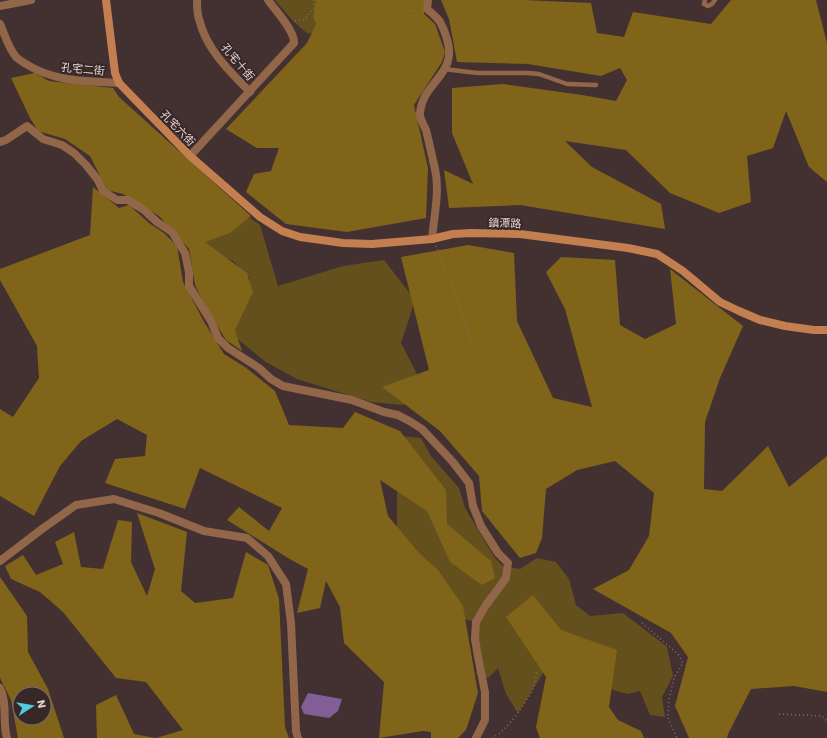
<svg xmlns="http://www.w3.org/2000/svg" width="827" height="738" viewBox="0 0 827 738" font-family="'Work Sans','Noto Sans TC',sans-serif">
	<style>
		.green { fill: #63501d }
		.forest { fill: #806419; fill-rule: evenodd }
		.water { fill: #825e97 }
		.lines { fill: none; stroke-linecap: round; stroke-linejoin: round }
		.path { stroke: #807171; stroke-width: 1.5; stroke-dasharray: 1 3; stroke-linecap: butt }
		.lane { stroke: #916649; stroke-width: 4.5 }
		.street { stroke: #916649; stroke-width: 8 }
		.secondary { stroke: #c47f50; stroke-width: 8 }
		.labels { text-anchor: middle; stroke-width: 4; stroke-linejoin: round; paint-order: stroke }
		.street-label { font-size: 11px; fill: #e1d6d6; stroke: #382727 }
	</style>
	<rect width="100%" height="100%" fill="#433131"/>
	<g class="green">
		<path d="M 275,0 L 430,0 L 429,2 L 308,34 L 293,21 Z"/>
		<path d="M 239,210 L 260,225 L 278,286 L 343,266 L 384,260 L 415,300 L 401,343 L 419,378 L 418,402 L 402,405 L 371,402 L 297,379 L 266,362 L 229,332 L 242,311 L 250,278 L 233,261 L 193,242 Z"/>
		<path d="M 401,436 L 421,438 L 431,456 L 459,488 L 465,508 L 495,558 L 503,566 L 520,569 L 537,558 L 556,562 L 569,579 L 576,605 L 590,616 L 623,613 L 667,647 L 673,676 L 662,697 L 665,717 L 650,715 L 640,691 L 627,694 L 604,687 L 557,651 L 518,713 L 506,694 L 498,668 L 488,678 L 475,673 L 481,670 L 476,622 L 452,616 L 397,531 L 397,489 Z"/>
	</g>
	<g class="forest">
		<path d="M 316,0 L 426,0 L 424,14 L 435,24 L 445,52 L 442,62 L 414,105 L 428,168 L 426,218 L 347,232 L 286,224 L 246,192 L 254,174 L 271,171 L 279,148 L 257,148 L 226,129 L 307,43 L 316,24 L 313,17 Z"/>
		<path d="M 441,0 L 524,0 L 591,3 L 597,33 L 624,37 L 633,12 L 711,24 L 731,0 L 816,0 L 827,43 L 827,182 L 809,167 L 786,111 L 773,148 L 747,156 L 751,202 L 719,213 L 670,193 L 626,150 L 565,141 L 592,167 L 661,204 L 665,229 L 520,205 L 449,208 L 444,170 L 473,184 L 452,133 L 452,88 L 503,84 L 582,95 L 616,101 L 627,80 L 620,68 L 601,76 L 528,64 L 457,62 L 449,19 Z"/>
		<path d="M 35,73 L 49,81 L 113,88 L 119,97 L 251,216 L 230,233 L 205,242 L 247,273 L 253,292 L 235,330 L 242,351 L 226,340 L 203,302 L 195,285 L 189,249 L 159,216 L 123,194 L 107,190 L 90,156 L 65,139 L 38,131 L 30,118 L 11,78 Z"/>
		<path d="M 93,187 L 119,208 L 129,205 L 149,223 L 164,233 L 177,246 L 183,282 L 203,320 L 224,354 L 245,367 L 275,391 L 289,425 L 343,428 L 355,412 L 400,431 L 446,490 L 447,524 L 491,561 L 495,578 L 482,585 L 450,562 L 427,511 L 380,480 L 388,516 L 420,554 L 438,570 L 463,606 L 478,693 L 466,730 L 458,738 L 431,738 L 431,732 L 423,731 L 379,738 L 384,682 L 344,643 L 340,607 L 326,581 L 320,608 L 297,613 L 308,569 L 288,558 L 227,520 L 239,507 L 269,531 L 282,508 L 200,468 L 185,509 L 105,483 L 115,459 L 145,456 L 147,435 L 117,419 L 81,441 L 60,466 L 34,516 L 0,496 L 0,409 L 13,417 L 39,378 L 37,346 L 0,280 L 0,269 L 90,235 Z"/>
		<path d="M 468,245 L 514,253 L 517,321 L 553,398 L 592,407 L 565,309 L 546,272 L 561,257 L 615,260 L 620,325 L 645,339 L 676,324 L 670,269 L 743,326 L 720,378 L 705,422 L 704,489 L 722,491 L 768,446 L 789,487 L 827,456 L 827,692 L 794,686 L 751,689 L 728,734 L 727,738 L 689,738 L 675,706 L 688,657 L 671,633 L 593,589 L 629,570 L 649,536 L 654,493 L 615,461 L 577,470 L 546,489 L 542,538 L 536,553 L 520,558 L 482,511 L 479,476 L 440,431 L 382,387 L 429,370 L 401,257 Z"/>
		<path d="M 137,513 L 187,532 L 181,591 L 195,603 L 233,598 L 246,552 L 268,565 L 279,599 L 285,727 L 289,738 L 156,738 L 183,730 L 146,682 L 116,678 L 63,612 L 40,592 L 11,579 L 5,566 L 23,555 L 36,575 L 63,564 L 55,542 L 74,532 L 81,567 L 103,569 L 118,520 L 132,522 L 131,562 L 147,596 L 155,569 Z"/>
		<path d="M 0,577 L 27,616 L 28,652 L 48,689 L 64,738 L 18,738 L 11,700 L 0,678 ZM 20,694 L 44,694 L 44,718 L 20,718 Z"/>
		<path d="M 533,595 L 561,630 L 617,650 L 609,707 L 618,720 L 641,731 L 644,738 L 540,738 L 536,727 L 546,677 L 506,617 Z"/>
		<path d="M 116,695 L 134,734 L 155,738 L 97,738 L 96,705 Z"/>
	</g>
	<path class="water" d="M 308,693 L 342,699 L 338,711 L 329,718 L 304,714 L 301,707 Z"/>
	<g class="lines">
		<g class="path">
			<path d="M 411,11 L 419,10"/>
			<path d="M 295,21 L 306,19 C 309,10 316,12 314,0"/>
			<path d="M 436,246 C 445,264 450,283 457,302 C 462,316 468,329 473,343"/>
			<path d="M 642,623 L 678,654 L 683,663 L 674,678 L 669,700 L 668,718 L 677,738"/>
			<path d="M 779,714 L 822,716 L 827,721"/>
			<path d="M 492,738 C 506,732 524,705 532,691 C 534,686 535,679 537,673"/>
		</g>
		<g class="lane">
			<path d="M 705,0 L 704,4 L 708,6 L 712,4 L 715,0"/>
			<path d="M 444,69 L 477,73 L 528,73 L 539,74 L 567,84 L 596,85"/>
		</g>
		<g class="street">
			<path d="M 197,0 C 197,6 197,13 199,19 C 206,49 229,71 250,92"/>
			<path d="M 428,0 L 427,9 C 439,19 441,21 446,36 C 460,75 423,80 420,113 C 419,118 424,125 426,130 C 429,142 432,156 435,169 C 440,191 434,216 432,239"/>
			<path d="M 0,6 L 31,0"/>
			<path d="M 0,24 C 5,35 8,47 16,57 C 19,60 23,62 26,64 C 54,82 87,81 119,83"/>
			<path d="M 0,142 L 6,140 L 27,126 L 43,139 L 62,145 L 74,153 L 86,165 L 98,180 L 103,191 L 117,200 L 128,200 L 144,210 L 157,222 L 172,232 L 185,253 L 189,272 L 189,286 L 211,321 L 218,338 L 228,348 L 259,368 L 271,379 L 283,386 L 352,400 L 384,412 L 398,415 L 411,422 L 422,429 L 452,461 L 469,483 L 473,506 L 481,526 L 498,553 L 508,563 L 506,578 L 486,605 L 476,622 L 475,639 L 478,657 L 485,692 L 485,720 L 476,738"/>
			<path d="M 190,156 L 294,43 C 295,31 275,10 268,0"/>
			<path d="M 0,561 L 42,529 L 76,505 L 114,499 L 159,513 L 204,531 L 247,538 L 268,556 L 286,584 L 291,623 L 296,731 L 298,738"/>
			<path d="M 0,688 C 8,704 2,722 7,738"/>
		</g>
		<path class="secondary" d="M 106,0 L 115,73 L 119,83 L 190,156 L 260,217 L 282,231 L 300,237 L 343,243 L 372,244 L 432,239 L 453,234 L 471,233 L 520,234 L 628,248 L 657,254 L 683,271 L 720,302 L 739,311 L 760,320 L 785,326 L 814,330 L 827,330"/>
	</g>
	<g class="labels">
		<g class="street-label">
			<text transform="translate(238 62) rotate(50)" y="4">孔宅十街</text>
			<text transform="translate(83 69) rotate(5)" y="4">孔宅二街</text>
			<text transform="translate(178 128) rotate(46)" y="4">孔宅六街</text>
			<text transform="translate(505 223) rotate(2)" y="4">鎮潭路</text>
		</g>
	</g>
	<g transform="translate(32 706) rotate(78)"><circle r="19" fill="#382727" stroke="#7c6d6d"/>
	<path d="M0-3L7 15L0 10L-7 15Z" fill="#54cade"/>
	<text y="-6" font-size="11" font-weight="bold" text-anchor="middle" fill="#e1d6d6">N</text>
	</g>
</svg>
